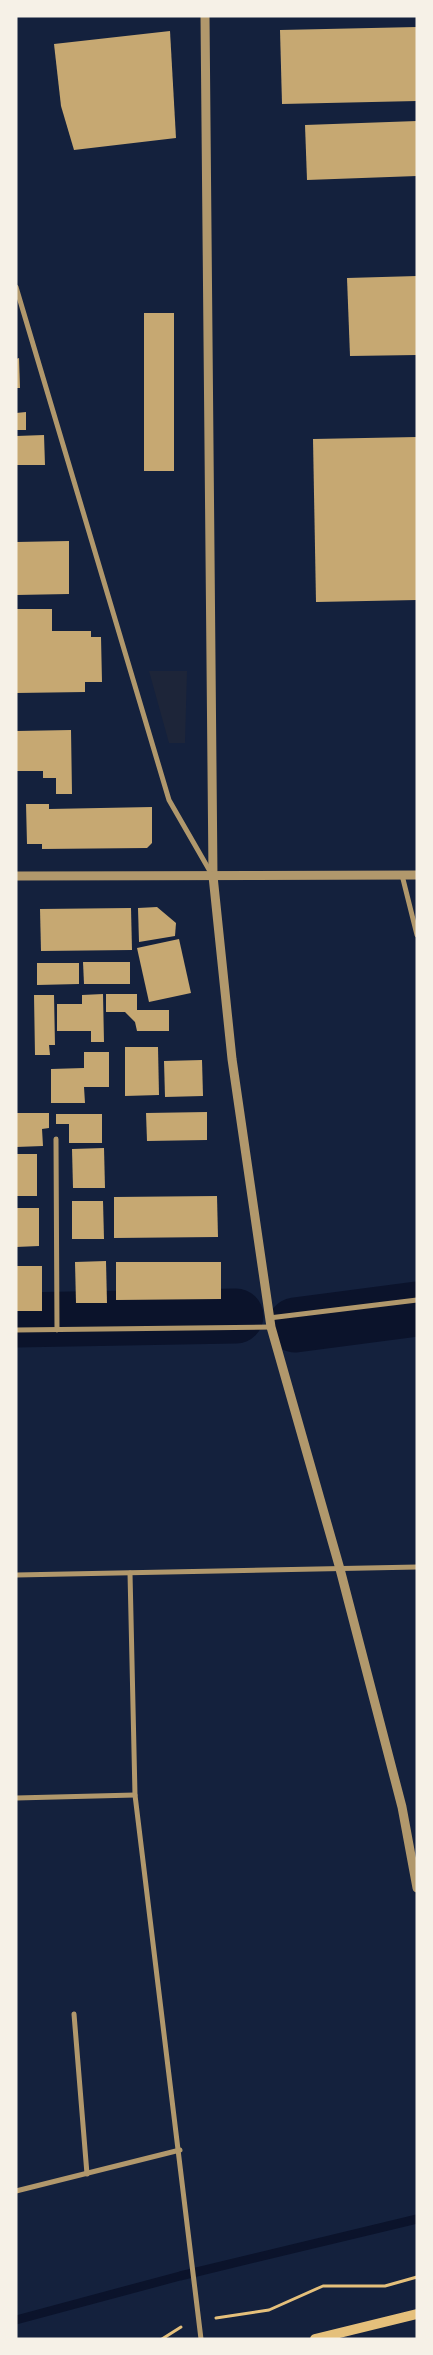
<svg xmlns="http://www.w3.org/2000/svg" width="433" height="2355" viewBox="0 0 433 2355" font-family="'Fira Sans',sans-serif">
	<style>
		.green { fill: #1d2539 }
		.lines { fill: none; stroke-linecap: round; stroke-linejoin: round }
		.stream { stroke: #0b132b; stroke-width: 9 }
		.river { stroke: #0b132b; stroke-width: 55 }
		.building { fill: #c6a872 }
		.path { stroke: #e5c07b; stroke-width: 3 }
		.minor { stroke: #b1986c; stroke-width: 5 }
		.tertiary { stroke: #b1986c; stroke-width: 9 }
		.secondary { stroke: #e5c07b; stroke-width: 10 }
	</style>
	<rect width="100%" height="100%" fill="#14213d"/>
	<path class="green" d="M 149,671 L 187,671 L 185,743 L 169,743 Z"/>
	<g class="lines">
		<path class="stream" d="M 16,2320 L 180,2276 L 417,2219"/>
		<g class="river">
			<path d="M 16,1320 L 236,1316"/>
			<path d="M 295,1325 L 417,1309"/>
		</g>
	</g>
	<g class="building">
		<path d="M 417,27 L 417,101 L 282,104 L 280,30 Z"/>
		<path d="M 170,31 L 176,138 L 74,150 L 61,106 L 54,44 Z"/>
		<path d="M 417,121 L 417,176 L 307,180 L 305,125 Z"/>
		<path d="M 417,276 L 417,355 L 350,356 L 347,278 Z"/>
		<rect x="144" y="313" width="30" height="158"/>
		<path d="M 19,358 L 20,388 L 16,388 L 16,359 Z"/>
		<path d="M 26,412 L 26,430 L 16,430 L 16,413 Z"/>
		<path d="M 44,435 L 45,465 L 16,465 L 16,436 Z"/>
		<path d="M 417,437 L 417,600 L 316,602 L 313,439 Z"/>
		<path d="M 69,541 L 69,594 L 16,595 L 16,542 Z"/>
		<path d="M 16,609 L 52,609 L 52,631 L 91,631 L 91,637 L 101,637 L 102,682 L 85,682 L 85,692 L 16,693 Z"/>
		<path d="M 71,730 L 72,794 L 56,794 L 56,778 L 43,778 L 43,771 L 16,771 L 16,731 Z"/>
		<path d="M 26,804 L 49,804 L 49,809 L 152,807 L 152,843 L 147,848 L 42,849 L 42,844 L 27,844 Z"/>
		<path d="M 157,907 L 176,923 L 175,936 L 139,942 L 138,908 Z"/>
		<path d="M 131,908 L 132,950 L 41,951 L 40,909 Z"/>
		<path d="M 179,939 L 191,993 L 149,1002 L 137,948 Z"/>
		<path d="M 83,962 L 130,962 L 130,984 L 84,984 Z"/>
		<path d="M 37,963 L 79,963 L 79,984 L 37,985 Z"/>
		<path d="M 103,994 L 104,1042 L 91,1042 L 91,1031 L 57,1031 L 57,1004 L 82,1004 L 82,995 Z"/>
		<path d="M 106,994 L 137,994 L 137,1010 L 169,1010 L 169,1031 L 137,1031 L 135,1022 L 125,1012 L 106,1012 Z"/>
		<path d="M 34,995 L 54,995 L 55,1045 L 49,1045 L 50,1055 L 35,1055 Z"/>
		<path d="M 125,1047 L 158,1047 L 159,1095 L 125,1096 Z"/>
		<path d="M 84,1052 L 109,1052 L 109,1087 L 84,1087 L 85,1103 L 51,1103 L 51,1069 L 84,1068 Z"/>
		<path d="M 202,1060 L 203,1096 L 165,1097 L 164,1061 Z"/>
		<path d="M 207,1112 L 207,1140 L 147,1141 L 146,1113 Z"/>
		<path d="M 16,1113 L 49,1113 L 49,1128 L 42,1129 L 43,1146 L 16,1147 Z"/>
		<path d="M 56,1114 L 102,1114 L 102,1143 L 69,1143 L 69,1124 L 56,1124 Z"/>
		<path d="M 104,1148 L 105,1188 L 73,1188 L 72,1149 Z"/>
		<rect x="16" y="1154" width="21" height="42"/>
		<path d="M 217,1196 L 218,1237 L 114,1238 L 114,1197 Z"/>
		<path d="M 72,1201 L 103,1201 L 104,1239 L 72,1239 Z"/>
		<path d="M 16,1208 L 39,1208 L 39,1246 L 16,1247 Z"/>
		<path d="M 106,1261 L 107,1303 L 76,1303 L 75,1262 Z"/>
		<path d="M 116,1262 L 221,1262 L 221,1299 L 116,1300 Z"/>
		<rect x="16" y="1266" width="26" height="45"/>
	</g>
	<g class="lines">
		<g class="path">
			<path d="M 216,2318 L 269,2310 L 323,2286 L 385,2286 L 417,2277"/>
			<path d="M 162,2339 L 181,2327"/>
		</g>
		<g class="minor">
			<path d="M 16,287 L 169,800 L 211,873"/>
			<path d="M 402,875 L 417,935"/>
			<path d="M 56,1139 L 57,1330"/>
			<path d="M 269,1318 L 417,1300"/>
			<path d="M 16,1330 L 271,1327"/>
			<path d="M 130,1573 L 135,1795 L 201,2339"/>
			<path d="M 16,1575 L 417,1567"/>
			<path d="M 16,1798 L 135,1795"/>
			<path d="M 74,2014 L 87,2174"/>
			<path d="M 16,2191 L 180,2150"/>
		</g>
		<g class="tertiary">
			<path d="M 205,16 L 213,876 L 232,1059 L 271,1327 L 340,1569 L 402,1807 L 417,1888"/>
			<path d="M 16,876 L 417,875"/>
		</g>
		<path class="secondary" d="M 315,2339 L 417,2314"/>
	</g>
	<rect width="433" height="2355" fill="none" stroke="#f6f1e7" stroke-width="35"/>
</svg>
